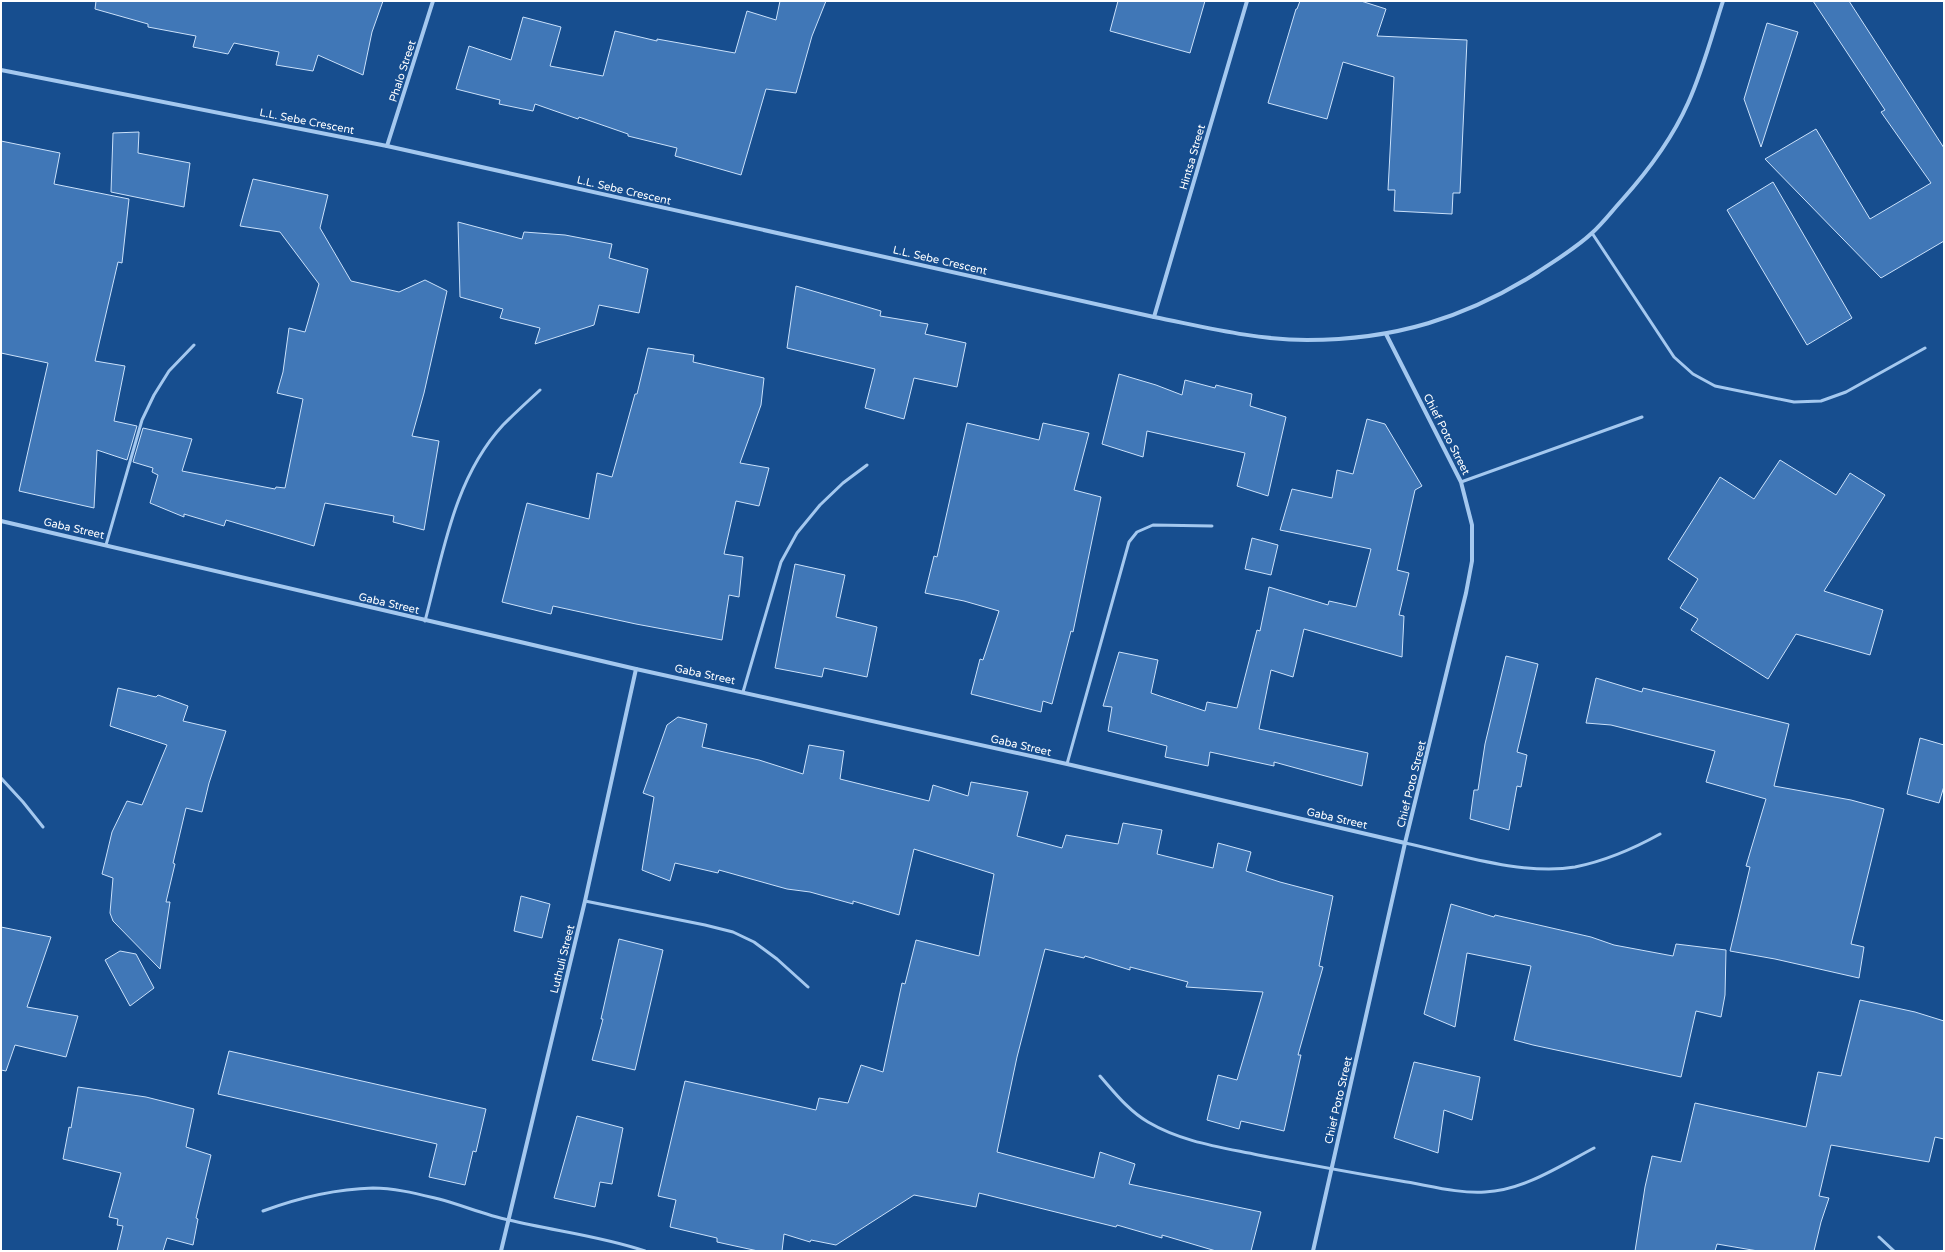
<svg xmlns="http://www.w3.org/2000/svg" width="1945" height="1252" viewBox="0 0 1945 1252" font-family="'Varela Round',sans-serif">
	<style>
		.building { fill: #4077b7; stroke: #cae1fb }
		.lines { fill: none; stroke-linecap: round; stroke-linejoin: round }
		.service { stroke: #a4c8ef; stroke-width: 3 }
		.minor { stroke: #a4c8ef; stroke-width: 4 }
		.labels { text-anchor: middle; stroke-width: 3.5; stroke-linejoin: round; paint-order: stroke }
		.street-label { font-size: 11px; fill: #fff; stroke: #174e8f }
	</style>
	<rect width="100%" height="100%" fill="#174e8f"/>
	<g class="building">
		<path d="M 96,1 L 383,1 L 372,32 L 363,75 L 318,55 L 313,71 L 276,65 L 279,52 L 234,43 L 228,54 L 193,47 L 196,36 L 148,27 L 148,24 L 95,9 Z"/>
		<path d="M 780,1 L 826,1 L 812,36 L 796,93 L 766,89 L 741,175 L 675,156 L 677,148 L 628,136 L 628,134 L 579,117 L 578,119 L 535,104 L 533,111 L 499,104 L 500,100 L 456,89 L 469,46 L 511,60 L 523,17 L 561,27 L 550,66 L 603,76 L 615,31 L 657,41 L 657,39 L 735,53 L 747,11 L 776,20 Z"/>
		<path d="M 1118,1 L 1205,1 L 1190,53 L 1110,31 Z"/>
		<path d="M 1300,1 L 1361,1 L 1386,9 L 1377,36 L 1467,40 L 1460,193 L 1453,193 L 1452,214 L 1394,211 L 1395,190 L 1388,190 L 1394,77 L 1343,62 L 1327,119 L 1268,103 L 1296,9 L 1297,9 Z"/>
		<path d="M 1813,1 L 1849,1 L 1944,148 L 1944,241 L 1881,278 L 1765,159 L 1816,129 L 1870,219 L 1931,183 L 1881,112 L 1885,110 Z"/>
		<path d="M 1767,23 L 1798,32 L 1761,147 L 1744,99 Z"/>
		<path d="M 139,132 L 138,153 L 190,163 L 184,207 L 111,192 L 113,133 Z"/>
		<path d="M 1,141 L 60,153 L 54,184 L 129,199 L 122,263 L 118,262 L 95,361 L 125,366 L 114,421 L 137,426 L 127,460 L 97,450 L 94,508 L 19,491 L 48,363 L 1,353 Z"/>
		<path d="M 253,179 L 328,195 L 320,228 L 351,281 L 399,292 L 425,280 L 447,291 L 424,393 L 412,436 L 439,441 L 424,530 L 393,522 L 394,516 L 325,503 L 314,546 L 226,520 L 224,526 L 184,514 L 184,517 L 150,503 L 158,475 L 152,472 L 153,468 L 133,462 L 143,428 L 192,439 L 182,471 L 275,489 L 276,487 L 285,488 L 303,399 L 277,393 L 283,372 L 289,328 L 305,332 L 319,284 L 280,232 L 240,226 Z"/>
		<path d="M 1773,182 L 1852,318 L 1807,345 L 1727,210 Z"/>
		<path d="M 458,222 L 522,239 L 524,232 L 565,235 L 612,244 L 609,258 L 648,269 L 639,313 L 599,305 L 594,325 L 535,344 L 540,328 L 500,318 L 503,309 L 460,297 Z"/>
		<path d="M 796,286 L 881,311 L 880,316 L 928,324 L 925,334 L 966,343 L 957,387 L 914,378 L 904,419 L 865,408 L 875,369 L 787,348 Z"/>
		<path d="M 648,348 L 694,355 L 693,362 L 764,378 L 761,405 L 740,463 L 769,468 L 759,506 L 736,501 L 724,554 L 743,557 L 739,597 L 729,595 L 722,640 L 636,624 L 553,606 L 551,614 L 502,602 L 527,503 L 589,519 L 597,473 L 612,477 L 635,394 L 637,394 Z"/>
		<path d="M 1119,374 L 1156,385 L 1182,395 L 1185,380 L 1215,388 L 1216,385 L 1252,394 L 1250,406 L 1286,417 L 1268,496 L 1237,486 L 1245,453 L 1147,431 L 1143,457 L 1102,444 Z"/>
		<path d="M 1367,419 L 1385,424 L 1422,486 L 1415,490 L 1397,570 L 1409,573 L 1399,615 L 1404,616 L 1402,657 L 1304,629 L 1293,677 L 1271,670 L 1259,729 L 1368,753 L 1362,786 L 1274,762 L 1274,766 L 1210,752 L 1208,766 L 1165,757 L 1167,746 L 1108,731 L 1112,707 L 1103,706 L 1119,652 L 1158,660 L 1151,693 L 1205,711 L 1207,702 L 1237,708 L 1257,630 L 1260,631 L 1269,587 L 1328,605 L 1329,601 L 1356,607 L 1371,549 L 1280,530 L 1292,489 L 1332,498 L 1337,470 L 1353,474 Z"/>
		<path d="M 967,423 L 1039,440 L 1043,423 L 1089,433 L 1074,490 L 1101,497 L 1073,632 L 1071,631 L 1052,704 L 1043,701 L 1041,712 L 971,694 L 980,659 L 983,660 L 999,611 L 964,601 L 925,593 L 934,556 L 937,557 Z"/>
		<path d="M 1780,460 L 1836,495 L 1850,473 L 1885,495 L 1824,591 L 1883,610 L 1870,655 L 1796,634 L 1768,679 L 1691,630 L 1698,619 L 1680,608 L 1698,579 L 1668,559 L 1720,477 L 1754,499 Z"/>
		<path d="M 1252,538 L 1278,545 L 1271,575 L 1245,569 Z"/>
		<path d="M 795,564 L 845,575 L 836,617 L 877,627 L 867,677 L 824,668 L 822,677 L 775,668 Z"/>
		<path d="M 1506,656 L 1538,664 L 1517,752 L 1527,755 L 1521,787 L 1517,786 L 1509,830 L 1470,819 L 1474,790 L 1478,790 L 1485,744 Z"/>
		<path d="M 1596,678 L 1642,692 L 1643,688 L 1789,724 L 1774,786 L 1851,800 L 1884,809 L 1851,944 L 1864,947 L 1859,978 L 1775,959 L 1730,951 L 1750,867 L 1746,866 L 1766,799 L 1706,782 L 1715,751 L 1611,725 L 1586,723 Z"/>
		<path d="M 118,688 L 156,697 L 158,695 L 188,706 L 183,721 L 226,731 L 209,783 L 202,812 L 186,808 L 173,863 L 175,864 L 166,902 L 170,902 L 160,969 L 113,921 L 110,913 L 113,878 L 102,874 L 112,832 L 127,801 L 142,805 L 167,745 L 110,726 Z"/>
		<path d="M 678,717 L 707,724 L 702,747 L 759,760 L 803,774 L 809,745 L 844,751 L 840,779 L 929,801 L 933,785 L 968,796 L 971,782 L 1028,792 L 1017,836 L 1062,848 L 1066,835 L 1118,844 L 1123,823 L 1162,830 L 1157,854 L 1213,868 L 1218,843 L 1251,852 L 1246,871 L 1280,882 L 1333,896 L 1319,966 L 1323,967 L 1298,1055 L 1301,1055 L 1284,1131 L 1241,1121 L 1239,1129 L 1207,1120 L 1218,1075 L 1237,1080 L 1263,992 L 1186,987 L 1188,982 L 1130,967 L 1130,970 L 1085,956 L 1084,958 L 1045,949 L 1017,1057 L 997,1152 L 1094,1178 L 1100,1152 L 1135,1164 L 1129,1184 L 1261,1212 L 1251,1251 L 1216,1251 L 1162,1235 L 1162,1238 L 1117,1225 L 1116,1227 L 979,1193 L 976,1207 L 914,1195 L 836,1245 L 811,1240 L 810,1242 L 784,1234 L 782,1251 L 758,1251 L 717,1242 L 717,1238 L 670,1227 L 676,1200 L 658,1196 L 685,1081 L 816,1110 L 819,1098 L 848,1103 L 861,1065 L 883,1072 L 902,983 L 905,984 L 916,940 L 979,956 L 994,874 L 914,849 L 899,915 L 853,901 L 853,904 L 810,892 L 787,889 L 719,870 L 718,873 L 675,863 L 670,881 L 642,870 L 654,797 L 643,793 L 667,725 Z"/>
		<path d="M 1920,738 L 1944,745 L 1944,786 L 1939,803 L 1907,794 Z"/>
		<path d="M 521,896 L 550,904 L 542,938 L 514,931 Z"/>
		<path d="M 1451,904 L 1494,917 L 1495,915 L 1591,937 L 1614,945 L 1673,956 L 1676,944 L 1726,950 L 1725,995 L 1721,1017 L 1696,1011 L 1681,1077 L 1533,1045 L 1514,1040 L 1531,966 L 1467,953 L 1455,1027 L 1424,1014 Z"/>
		<path d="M 1,927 L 51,937 L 27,1007 L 78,1016 L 66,1057 L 15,1045 L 6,1071 L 1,1070 Z"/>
		<path d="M 619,939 L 663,950 L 635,1070 L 592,1060 L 603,1019 L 601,1019 Z"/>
		<path d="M 120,951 L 136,954 L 154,988 L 130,1006 L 105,960 Z"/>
		<path d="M 1860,1000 L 1915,1012 L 1944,1021 L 1944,1139 L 1935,1137 L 1929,1162 L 1831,1145 L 1819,1196 L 1829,1198 L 1821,1222 L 1814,1251 L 1758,1251 L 1717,1244 L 1715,1251 L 1635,1251 L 1645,1187 L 1652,1156 L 1681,1162 L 1695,1103 L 1806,1127 L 1818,1072 L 1841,1076 Z"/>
		<path d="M 229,1051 L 486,1109 L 476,1152 L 473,1151 L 465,1185 L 429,1177 L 437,1144 L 218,1094 Z"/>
		<path d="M 1414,1062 L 1480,1077 L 1472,1120 L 1444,1110 L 1438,1153 L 1394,1138 Z"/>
		<path d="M 78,1087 L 146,1097 L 194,1109 L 186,1147 L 211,1155 L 196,1218 L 198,1219 L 193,1245 L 167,1238 L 163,1251 L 117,1251 L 123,1226 L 117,1225 L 118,1219 L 109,1217 L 121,1173 L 63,1159 L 69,1127 L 71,1128 Z"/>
		<path d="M 577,1116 L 623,1128 L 612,1184 L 600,1182 L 595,1207 L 554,1198 Z"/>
	</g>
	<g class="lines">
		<g class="service">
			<path d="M 1592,233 L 1674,357 L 1693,374 L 1715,386 L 1794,402 L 1821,401 L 1846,392 L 1925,348"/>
			<path d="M 1461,482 L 1642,417"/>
			<path d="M 106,545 L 142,420 L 154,395 L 169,371 L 194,345"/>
			<path d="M 425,621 C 443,554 454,478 503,425 C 515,413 528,401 540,390"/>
			<path d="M 743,692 L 781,562 L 797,533 L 820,505 L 843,483 L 867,465"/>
			<path d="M 1067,764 L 1129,542 L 1137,532 L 1153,525 L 1212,526"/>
			<path d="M 1,778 L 23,802 L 43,827"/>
			<path d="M 1405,843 C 1456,854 1524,876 1575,867 C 1605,861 1633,849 1660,834"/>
			<path d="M 585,901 L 705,925 L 733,932 L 754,942 L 777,959 L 808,987"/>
			<path d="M 1100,1076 C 1115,1093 1129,1111 1148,1122 C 1182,1142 1220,1147 1258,1155 C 1305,1164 1353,1173 1401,1181 C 1427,1185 1459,1194 1485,1192 C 1524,1190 1560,1166 1594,1148"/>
			<path d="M 263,1211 C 298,1198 335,1189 373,1188 C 395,1188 418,1194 439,1199 C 462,1205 485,1215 509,1220 C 554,1231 601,1236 645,1251"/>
			<path d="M 1879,1237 L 1894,1251"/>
		</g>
		<g class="minor">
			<path d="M 1,70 L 387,146 L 1154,317 C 1205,327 1256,340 1307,340 C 1394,340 1466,318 1538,272 C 1556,260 1576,248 1592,233 C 1603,223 1612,211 1622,200 C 1648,171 1672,139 1688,103 C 1703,70 1712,35 1723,1"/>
			<path d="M 387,146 L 433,1"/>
			<path d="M 1154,317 L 1247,1"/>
			<path d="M 1,521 L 636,669 L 1067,764 L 1405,843"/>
			<path d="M 501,1251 L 585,901 L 636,669"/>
			<path d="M 1313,1251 L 1405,843 L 1466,593 L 1472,561 L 1472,525 L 1461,482 L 1386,334"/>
		</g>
	</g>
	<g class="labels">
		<g class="street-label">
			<text transform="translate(402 71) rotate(-72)" y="4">Phalo Street</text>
			<text transform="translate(307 121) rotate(11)" y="4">L.L. Sebe Crescent</text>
			<text transform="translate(1192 157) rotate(-74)" y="4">Hintsa Street</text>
			<text transform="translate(624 190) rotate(13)" y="4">L.L. Sebe Crescent</text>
			<text transform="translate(940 260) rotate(13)" y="4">L.L. Sebe Crescent</text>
			<text transform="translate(1447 434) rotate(63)" y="4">Chief Poto Street</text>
			<text transform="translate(74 528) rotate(13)" y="4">Gaba Street</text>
			<text transform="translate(389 603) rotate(13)" y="4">Gaba Street</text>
			<text transform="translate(705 674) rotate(12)" y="4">Gaba Street</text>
			<text transform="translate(1021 745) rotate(13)" y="4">Gaba Street</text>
			<text transform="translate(1411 784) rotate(-76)" y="4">Chief Poto Street</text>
			<text transform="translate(1337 818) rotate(13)" y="4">Gaba Street</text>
			<text transform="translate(562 959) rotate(-76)" y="4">Luthuli Street</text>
			<text transform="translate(1338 1100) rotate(-77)" y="4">Chief Poto Street</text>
		</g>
	</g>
	<rect width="1945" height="1252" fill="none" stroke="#ffffff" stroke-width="4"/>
</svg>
